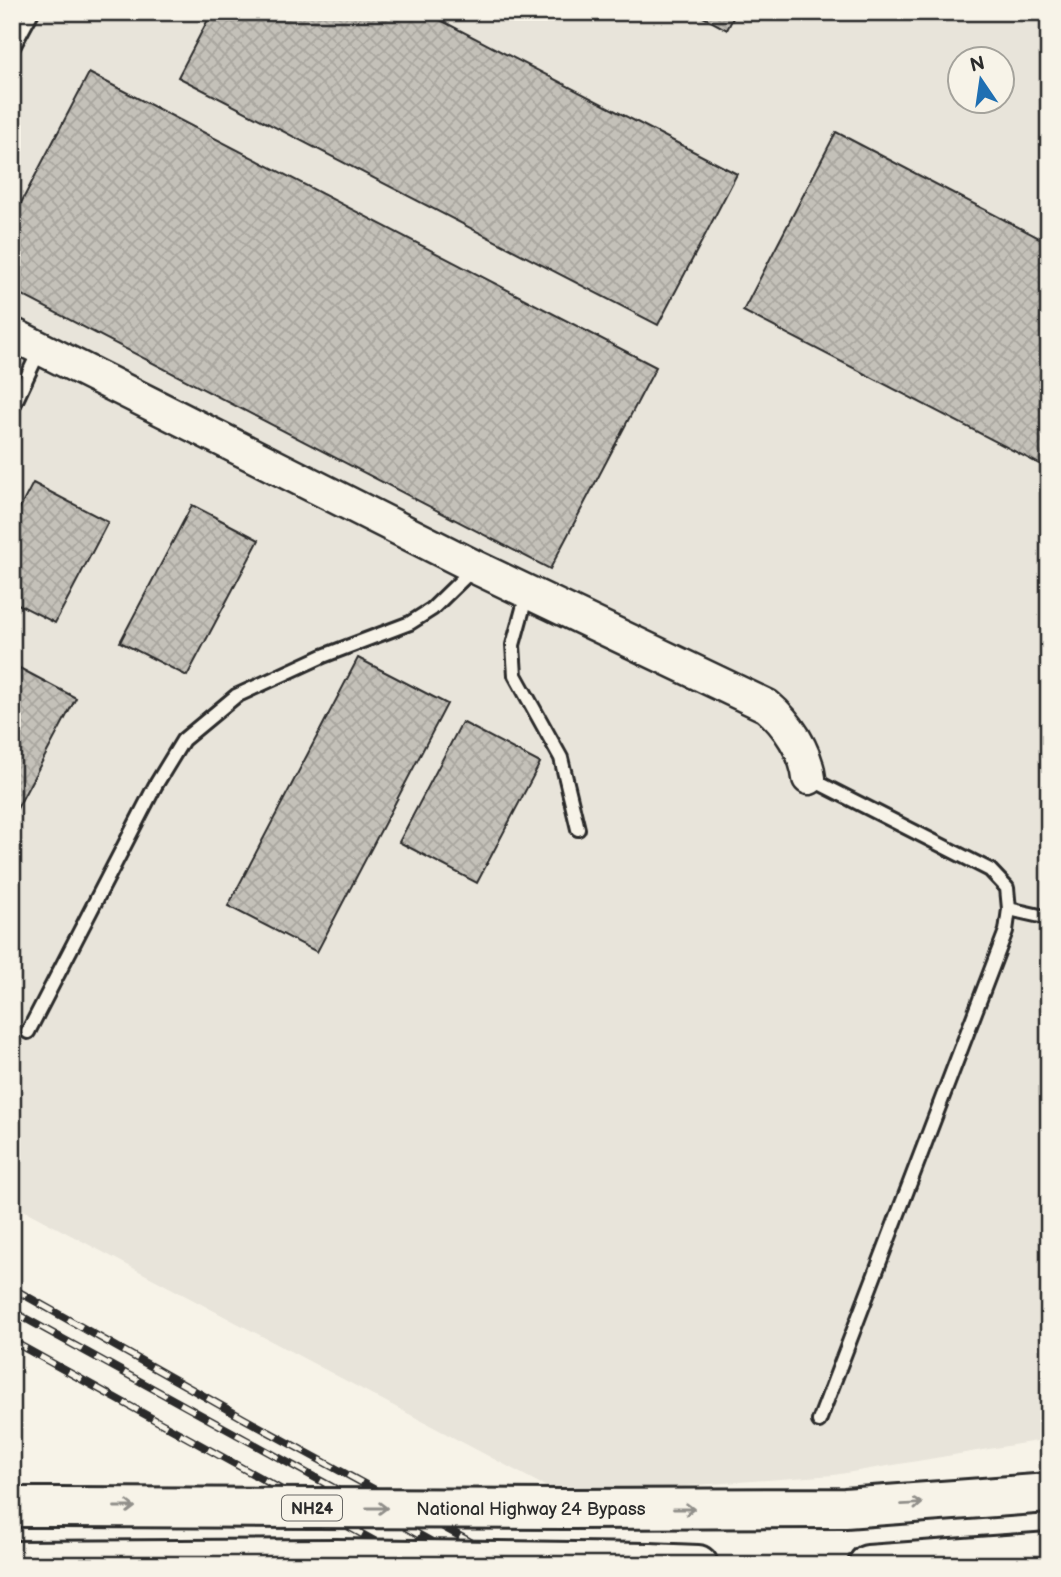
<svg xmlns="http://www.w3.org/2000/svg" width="1061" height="1577" viewBox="0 0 1061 1577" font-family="'Balsamiq Sans',sans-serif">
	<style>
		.built { fill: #e8e4da; fill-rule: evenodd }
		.building { fill: url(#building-cross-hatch); stroke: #2b2b2b; stroke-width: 2 }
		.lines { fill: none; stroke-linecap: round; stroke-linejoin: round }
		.service-casing { stroke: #2b2b2b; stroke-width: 18 }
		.tertiary-casing { stroke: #2b2b2b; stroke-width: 37 }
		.trunk-casing { stroke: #2b2b2b; stroke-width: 44 }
		.motorway-casing { stroke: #2b2b2b; stroke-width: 44 }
		.service { stroke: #f7f3e8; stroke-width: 12 }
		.tertiary { stroke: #f7f3e8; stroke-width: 32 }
		.trunk { stroke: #f7f3e8; stroke-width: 38 }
		.motorway { stroke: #f7f3e8; stroke-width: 38 }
		.rail-casing { stroke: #2b2b2b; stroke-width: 8 }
		.rail { stroke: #f7f3e8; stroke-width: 5; stroke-dasharray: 16; stroke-linecap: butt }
		.trunk-bridge-casing { stroke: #2b2b2b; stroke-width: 44; stroke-linecap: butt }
		.motorway-bridge-casing { stroke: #2b2b2b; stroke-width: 44; stroke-linecap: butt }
		.trunk-bridge { stroke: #f7f3e8; stroke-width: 38 }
		.motorway-bridge { stroke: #f7f3e8; stroke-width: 38 }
		.oneway { stroke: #918f8a }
		.labels { text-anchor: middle; stroke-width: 5; stroke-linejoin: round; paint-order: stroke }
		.shield { fill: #f7f3e8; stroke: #686764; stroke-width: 2 }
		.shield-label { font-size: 16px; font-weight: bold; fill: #2b2b2b }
		.street-label { font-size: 18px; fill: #2b2b2b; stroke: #f7f3e8 }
	</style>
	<defs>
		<pattern id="building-cross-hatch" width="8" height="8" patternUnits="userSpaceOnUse" patternTransform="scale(1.75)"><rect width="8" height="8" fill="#c4c1b9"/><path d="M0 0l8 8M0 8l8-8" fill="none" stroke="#a9a69f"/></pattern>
	</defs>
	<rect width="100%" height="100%" fill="#f7f3e8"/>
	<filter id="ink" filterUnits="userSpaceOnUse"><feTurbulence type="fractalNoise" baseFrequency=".0143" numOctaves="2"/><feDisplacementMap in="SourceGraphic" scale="14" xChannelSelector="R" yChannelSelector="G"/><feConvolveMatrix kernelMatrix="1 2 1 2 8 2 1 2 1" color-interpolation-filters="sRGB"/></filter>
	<g filter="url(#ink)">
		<path class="built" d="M 12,12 L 1049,12 L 1049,1439 L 834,1475 L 562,1495 L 12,1204 ZM 960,60 L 1002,60 L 1002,102 L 960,102 Z"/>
		<g class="building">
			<path d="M 212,12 L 425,12 L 737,174 L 658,325 L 178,77 Z"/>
			<path d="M 694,12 L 736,12 L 727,30 Z"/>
			<path d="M 89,73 L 656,367 L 550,569 L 12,290 L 12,220 Z"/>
			<path d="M 836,132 L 1049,243 L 1049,469 L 743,311 Z"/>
			<path d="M 33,483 L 108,522 L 55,623 L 12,601 L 12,523 Z"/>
			<path d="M 192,505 L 259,540 L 187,676 L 120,642 Z"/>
			<path d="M 358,658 L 447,704 L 317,952 L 228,906 Z"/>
			<path d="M 12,664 L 76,698 L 12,818 Z"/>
			<path d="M 462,722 L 540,763 L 477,883 L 399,842 Z"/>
		</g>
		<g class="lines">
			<g class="service-casing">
				<g id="service">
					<path d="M 12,49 L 32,12"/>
					<path d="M 12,409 L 40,349"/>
					<path d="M 527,594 L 513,645 L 515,675 L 561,758 L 578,829"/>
					<path d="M 809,778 L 990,870 L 1007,888 L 1009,909 L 1006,931 L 819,1421"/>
					<path d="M 1009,909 L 1049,918"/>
					<path d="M 28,1032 L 155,786 L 183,740 L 236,696 L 323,656 L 410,623 L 432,609 L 473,569"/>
				</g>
			</g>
			<g class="tertiary-casing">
				<path id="tertiary" d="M 12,334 L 475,567 L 767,706 C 787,723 806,751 809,778"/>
			</g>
			<g class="trunk-casing">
				<g id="trunk">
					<path d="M 12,1507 L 56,1507"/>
					<path d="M 567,1509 L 845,1508 L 1049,1493"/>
				</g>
			</g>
			<g class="motorway-casing">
				<g id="motorway">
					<path d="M 12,1561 L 335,1559"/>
					<path d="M 649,1563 L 698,1565"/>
					<path d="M 868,1565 L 1049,1552"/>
				</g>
			</g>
			<use href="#service" class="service"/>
			<use href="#tertiary" class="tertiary"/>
			<use href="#trunk" class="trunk"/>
			<use href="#motorway" class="motorway"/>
			<g class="rail-casing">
				<g id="rail">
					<path d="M 12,1288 L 243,1418 L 513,1565"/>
					<path d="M 12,1311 L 474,1565"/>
					<path d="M 12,1341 L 418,1565"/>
				</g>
			</g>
			<use href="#rail" class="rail"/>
			<g class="trunk-bridge-casing">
				<path id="trunk-bridge" d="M 56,1507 L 567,1509"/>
			</g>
			<g class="motorway-bridge-casing">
				<path id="motorway-bridge" d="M 335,1559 L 649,1563"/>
			</g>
			<use href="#trunk-bridge" class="trunk-bridge"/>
			<use href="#motorway-bridge" class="motorway-bridge"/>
		</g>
		<defs><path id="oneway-shaft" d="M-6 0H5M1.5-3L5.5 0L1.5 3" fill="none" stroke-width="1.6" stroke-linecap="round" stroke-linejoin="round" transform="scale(1.75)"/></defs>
		<g class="oneway">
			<use href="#oneway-shaft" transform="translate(912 1504) rotate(-3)"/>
			<use href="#oneway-shaft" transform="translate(125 1507)"/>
			<use href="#oneway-shaft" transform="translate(377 1508)"/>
			<use href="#oneway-shaft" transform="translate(684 1509)"/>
		</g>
	</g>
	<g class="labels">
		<rect class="shield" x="282" y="1495.5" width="60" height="25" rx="5"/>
		<g class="shield-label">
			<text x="312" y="1514">NH24</text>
		</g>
		<g class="street-label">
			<text x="531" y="1515">National Highway 24 Bypass</text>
		</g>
	</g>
	<rect width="1061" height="1577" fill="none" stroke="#f7f3e8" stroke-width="42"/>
	<rect x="21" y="21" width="1019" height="1535" fill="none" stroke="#2b2b2b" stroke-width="2.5" filter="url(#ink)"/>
	<g transform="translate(981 80) rotate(347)"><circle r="33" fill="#f7f3e8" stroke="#a5a39c" stroke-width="2"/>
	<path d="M0-5L12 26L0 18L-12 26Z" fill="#1f6fb2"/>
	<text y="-10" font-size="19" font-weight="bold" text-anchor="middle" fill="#2b2b2b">N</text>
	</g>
</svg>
